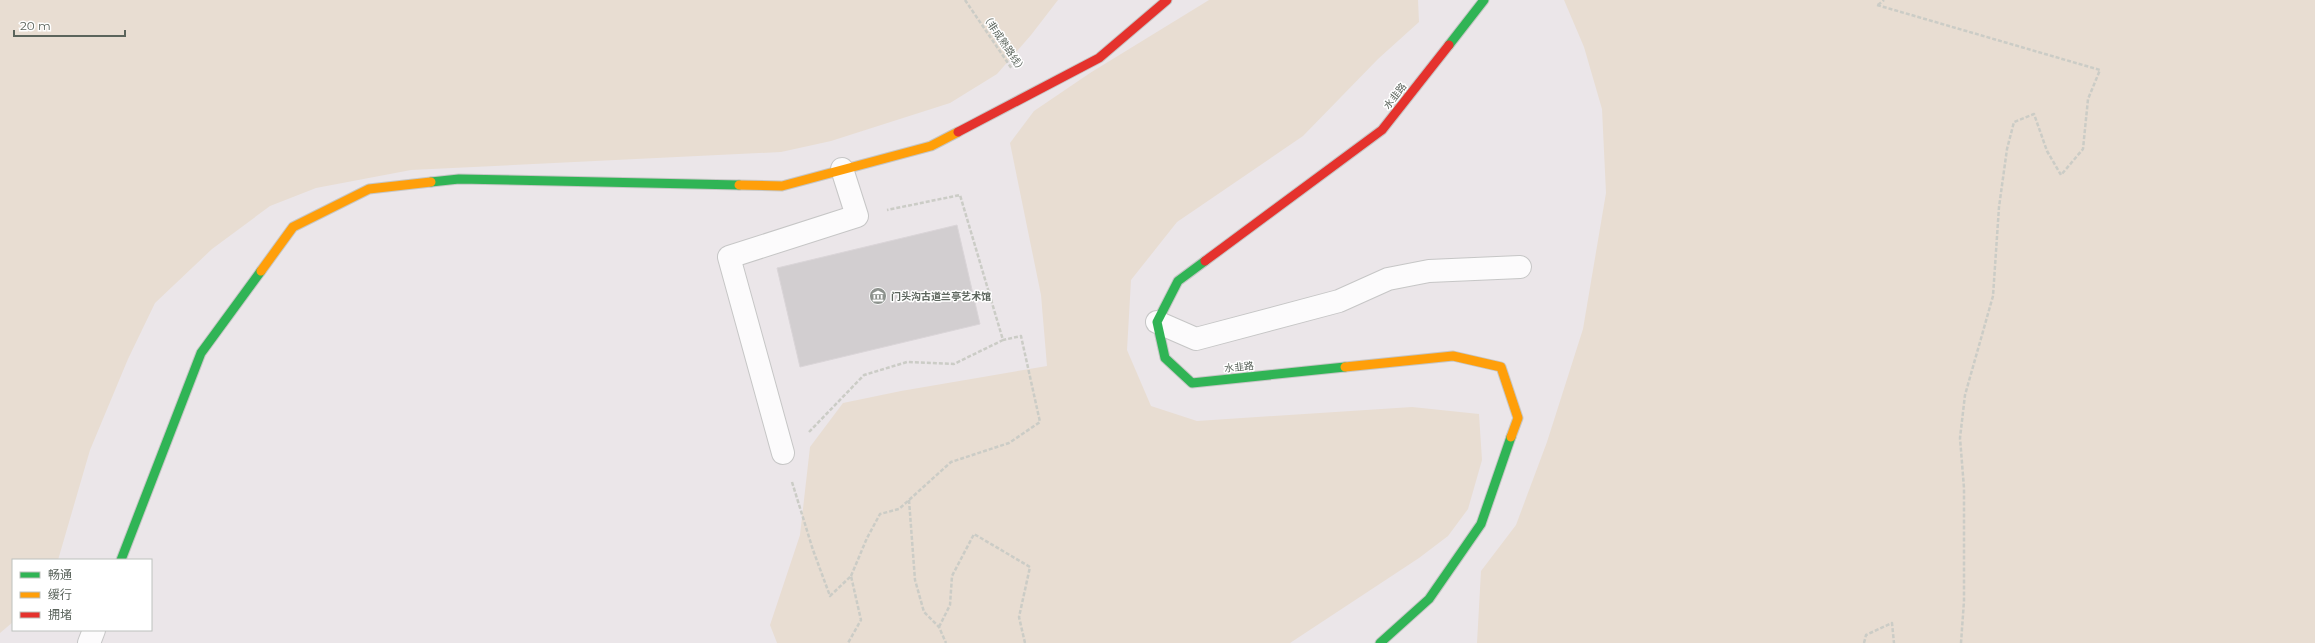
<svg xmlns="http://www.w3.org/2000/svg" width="2315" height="643" viewBox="0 0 2315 643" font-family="Montserrat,'Noto Sans SC',sans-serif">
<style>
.green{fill:#e8ddd2}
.building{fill:#d2ced0;stroke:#dad5d8}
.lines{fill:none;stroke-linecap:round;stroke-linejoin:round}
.lane-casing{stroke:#c6c6c6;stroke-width:24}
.street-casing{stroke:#c6c6c6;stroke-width:24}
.fast-casing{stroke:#c6c6c5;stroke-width:11}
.slow-casing{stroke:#c6c6c5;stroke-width:11}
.jam-casing{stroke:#c6c6c5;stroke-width:11}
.path{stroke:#cbccc6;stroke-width:2.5;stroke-dasharray:4 2;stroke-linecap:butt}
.lane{stroke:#fcfbfc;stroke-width:22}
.street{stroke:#fcfbfc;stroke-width:22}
.fast{stroke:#30b455;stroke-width:9}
.slow{stroke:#ff9f0a;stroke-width:9}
.jam{stroke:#e5322d;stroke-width:9}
.labels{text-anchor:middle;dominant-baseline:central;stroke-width:3;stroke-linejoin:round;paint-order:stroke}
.street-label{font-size:10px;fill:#5b645c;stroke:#fff}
.poi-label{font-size:10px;font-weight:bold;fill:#5b645c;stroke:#fff;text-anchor:start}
</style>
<rect width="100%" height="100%" fill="#ebe6e9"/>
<!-- green -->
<path class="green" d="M0,0H1058L1031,35L997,74L950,103L831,141L781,152L411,170L316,188L270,206L212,249L155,303L128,359L90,450L58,560H13V622L0,633Z
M1209,0H1418L1419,22L1378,59L1303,136L1177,222L1131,280L1127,350L1151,406L1197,421L1412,407L1479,414L1482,460L1468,509L1448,536L1419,558L1290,643H777L770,625L800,535L810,447L843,403L901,391L1047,366L1041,295L1010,143L1034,111L1090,73Z
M1564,0H2315V643H1477L1481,571L1516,525L1547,442L1583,329L1606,193L1602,109L1584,47Z"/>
<!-- building -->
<path class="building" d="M957,225L980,324L800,367L777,268Z"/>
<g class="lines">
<!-- lane casing -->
<g class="lane-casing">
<path id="lane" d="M1157,322L1196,339L1339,301L1388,279L1429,271L1520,267
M783,453L729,257L857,216L842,169"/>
</g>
<!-- street casing -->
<g class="street-casing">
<path id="street" d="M89,643L94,630"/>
</g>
<!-- fast casing -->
<g class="fast-casing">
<path id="fast" d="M1449,45L1484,0
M431,182L459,179L739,185
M1205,261L1178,281L1157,322L1165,358L1192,383L1345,367
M121,560L201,353L261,271
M1380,643L1429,599L1481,524L1511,437"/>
</g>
<!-- slow casing -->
<g class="slow-casing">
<path id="slow" d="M739,185L782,186L931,146L958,132
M261,271L293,227L369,189L431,182
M1345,367L1453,356L1501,367L1518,418L1511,437"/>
</g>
<!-- jam casing -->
<g class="jam-casing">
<path id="jam" d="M958,132L1099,58L1167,0
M1205,261L1382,130L1449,45"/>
</g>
<!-- path -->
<path class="path" d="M965,0L1012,69
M1877,5L2100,70L2088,99L2083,149L2061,175L2047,151L2034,114L2014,122L2007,149L1999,207L1993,296L1965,395L1960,438L1964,488V601L1961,643
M1878,5L1884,0
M809,432L864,375L907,362L954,364L1003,340L960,195L887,210
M792,482L813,550L830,596L851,576L861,620L848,643
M909,500L915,580L924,612L939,627L946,643
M851,576L867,538L880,514L899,509L951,462L1009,443L1040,422L1021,336L1003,340
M939,627L950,605L952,576L974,534L1030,567L1019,617L1025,643
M1864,643L1866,635L1892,623L1894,643"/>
<!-- lane -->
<use href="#lane" class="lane"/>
<!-- street -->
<use href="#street" class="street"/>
<!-- fast -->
<use href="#fast" class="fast"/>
<!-- slow -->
<use href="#slow" class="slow"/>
<!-- jam -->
<use href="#jam" class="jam"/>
</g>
<!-- icons -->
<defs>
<g id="museum-disc" transform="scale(0.9)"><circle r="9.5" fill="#8d928d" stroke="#fff"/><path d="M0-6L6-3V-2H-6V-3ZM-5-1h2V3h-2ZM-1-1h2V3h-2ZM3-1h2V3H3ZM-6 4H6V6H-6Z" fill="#fff"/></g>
</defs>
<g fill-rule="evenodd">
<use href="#museum-disc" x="878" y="296"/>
</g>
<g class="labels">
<!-- street labels -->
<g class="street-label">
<text transform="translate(1004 43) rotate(56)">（非成熟路线）</text>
<text transform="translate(1395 96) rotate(-52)">水韭路</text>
<text transform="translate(1239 367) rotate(-6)">水韭路</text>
</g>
<!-- poi labels -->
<g class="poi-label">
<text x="891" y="296">门头沟古道兰亭艺术馆</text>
</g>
</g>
<!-- legend -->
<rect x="12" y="559" width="140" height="72" fill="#ffffff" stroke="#bdc1be"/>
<rect x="20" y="572" width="20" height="6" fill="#30b455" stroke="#bdc1be"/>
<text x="48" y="579" font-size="12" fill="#5b645c">畅通</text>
<rect x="20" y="592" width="20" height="6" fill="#ff9f0a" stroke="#bdc1be"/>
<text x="48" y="599" font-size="12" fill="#5b645c">缓行</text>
<rect x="20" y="612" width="20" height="6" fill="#e5322d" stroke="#bdc1be"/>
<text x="48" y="619" font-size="12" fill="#5b645c">拥堵</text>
<!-- scale -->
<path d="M14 30v6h111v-6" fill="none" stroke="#5b645c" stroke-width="2"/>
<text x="20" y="30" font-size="12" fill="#5b645c" stroke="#ffffff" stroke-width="3" paint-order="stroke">20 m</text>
</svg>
